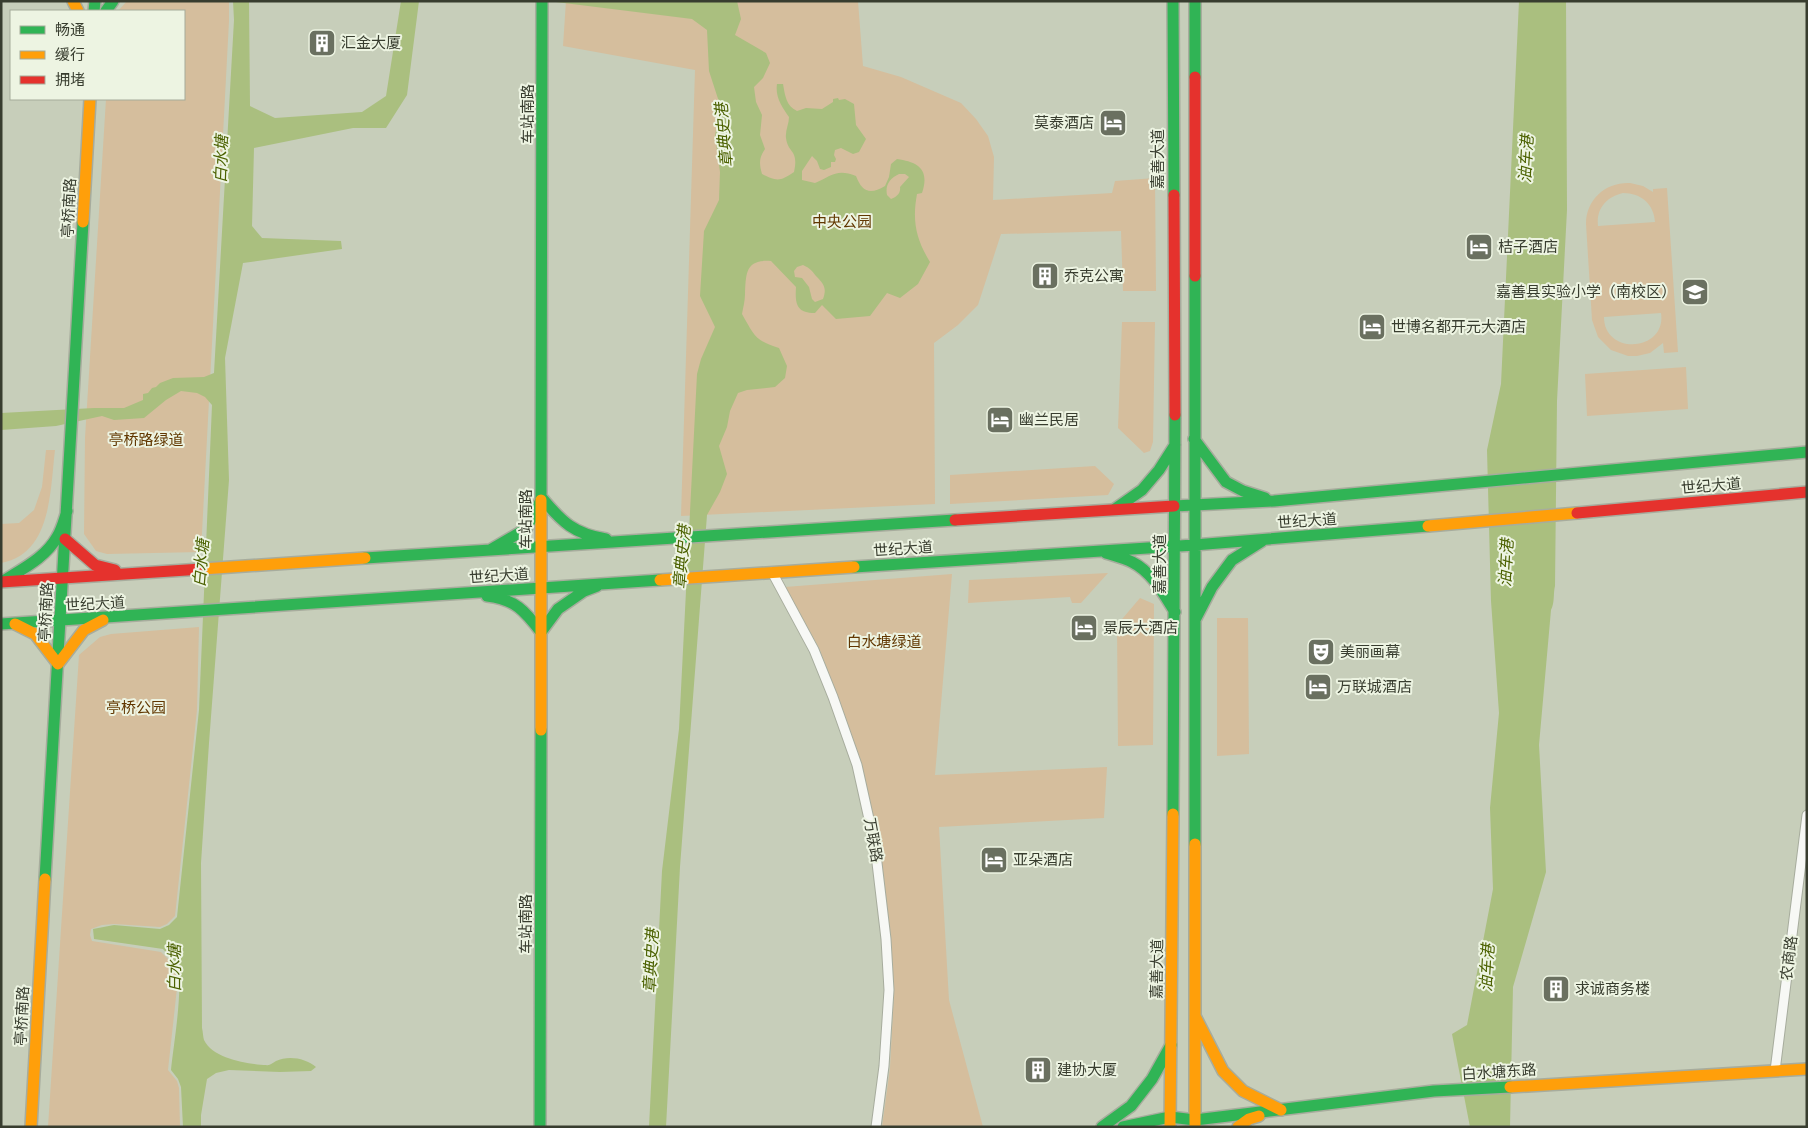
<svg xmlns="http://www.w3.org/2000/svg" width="1808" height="1128" viewBox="0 0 1808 1128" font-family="'Roboto Condensed','Noto Sans SC',sans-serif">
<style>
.green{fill:#d5be9d;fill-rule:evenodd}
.water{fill:#aabf7f;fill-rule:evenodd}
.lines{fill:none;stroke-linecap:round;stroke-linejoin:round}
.street-casing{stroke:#a7ac9d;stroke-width:11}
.fast-casing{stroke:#a7ac9d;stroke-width:14}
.slow-casing{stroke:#a7ac9d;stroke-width:14}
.jam-casing{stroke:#a7ac9d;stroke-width:14}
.street{stroke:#f7f8f5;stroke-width:9}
.fast{stroke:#30b455;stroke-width:11}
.slow{stroke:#ff9f0a;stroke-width:11}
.jam{stroke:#e5322d;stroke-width:11}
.labels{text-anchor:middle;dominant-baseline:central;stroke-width:4;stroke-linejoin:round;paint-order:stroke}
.poi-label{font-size:15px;fill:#383d2f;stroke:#edf4e2;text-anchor:start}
.street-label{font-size:15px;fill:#383d2f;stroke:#edf4e2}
.park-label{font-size:15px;fill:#613701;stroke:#edf4e2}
.water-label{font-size:16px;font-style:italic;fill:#4b6100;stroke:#edf4e2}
</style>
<rect width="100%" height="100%" fill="#c7ceba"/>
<!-- green -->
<path class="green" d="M127,1H229V21L201,552L107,554L96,551L84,534L85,438L106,99H184V11H118Z
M566,1H858L863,66L901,77L961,103L976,119L988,136L994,157L993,200L1112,193L1115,181L1155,178L1156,291H1123L1121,231L1001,234L978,305L958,325L934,343L935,504L681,516L695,70L563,46Z
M1630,183L1643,186L1653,192V189L1667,188L1678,352L1664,353L1663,343L1650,353L1637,356H1628L1611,350L1598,337L1592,320L1586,224C1586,199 1606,182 1630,183ZM1623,193C1641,193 1654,204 1655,222L1598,226C1596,209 1606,197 1623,193ZM1661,313C1667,352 1604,356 1604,317Z
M1122,322H1155L1153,442L1150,451L1144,453L1118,428Z
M1686,367L1688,409L1587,416L1585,374Z
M46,450H55C50,490 52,554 1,563V524L19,523L34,510L42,487Z
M1095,466L1114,484L1108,495L950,504V475Z
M1108,573L1081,603H1072L1070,597L968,603L969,580Z
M952,574L935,775L1107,767L1104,818L939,827L949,1000L983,1127H882L890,1068L894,992L891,941L880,847L861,763L838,697L819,648L785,587Z
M1140,598L1154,604L1153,745L1118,746L1117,625Z
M1217,618H1248L1249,754L1217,756Z
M199,627L197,710L175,916L167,924L160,927L114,924L102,925L91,929L90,935L92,941L161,952L174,965L177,977V988L168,1070L177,1081L179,1088L180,1127H48L79,655L100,637L111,634Z"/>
<!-- water -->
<path class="water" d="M233,1H249L250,106L275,118L362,112L386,96L401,1H419L407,95L386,128H353L254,148L252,226L262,238L341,241L342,249L243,263L225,358L229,480L209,743L201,863L202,1028C203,1032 203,1037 204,1040C213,1059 248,1064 266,1065C270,1066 272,1063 276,1061C288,1055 306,1058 316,1067L311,1071L280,1072L229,1070L216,1073L207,1079L201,1115V1127H183L181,1087L178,1079L171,1070C173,1048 185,980 176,964C173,959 167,954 163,949L94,939L93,929L114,925L160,929L169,925L177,917L199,710L212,405L205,397L197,393L181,391L166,400L144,418L114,420L102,416L56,426L1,430V413L94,408H124L143,400V394L148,393L152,388L156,387L160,383L173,378L204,377L214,373L234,20Z
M548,1H737L741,19L735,35L766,53L770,63L763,78L754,87L756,102L762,115L760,135L765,149C759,158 759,163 762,174C776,181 780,182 794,172C799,149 788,154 786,138C785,131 789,124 789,117C782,107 775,97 777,84H783C785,95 786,106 797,111L806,108L822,109L833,102V99L838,98L839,100L845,99L854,104L856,125L866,139L859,152L853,154L841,148L835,150L834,155L836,159L835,162H831V167L824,170L820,169L817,161L812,156L802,171V180L815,183C831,176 837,168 856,176C862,192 870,195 885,186L889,177L891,164L897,159C918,162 930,169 922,193L917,194C912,221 916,239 930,262L918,284L900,298L887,293L870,316L836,319L822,305L815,313C796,313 795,303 796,287L771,261C745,259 746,274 745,294C745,301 743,308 742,314C754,335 755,341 779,348L787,366L785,378L775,387L747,390L738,393L730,411L727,427L719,446L727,474L720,492L707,515L680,867L666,1127H649L662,871L679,729L697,374L701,359L715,327L700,296L704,231L719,200L720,172L715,136L720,105L709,71L707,30L692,19ZM899,174H905L909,177L900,187C901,194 896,197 891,199L887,195C885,185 890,178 899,174ZM803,265C810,268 812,271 816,276C824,284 827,288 823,299L815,302L812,299L809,287L802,278L795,277L794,271L797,267Z
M1519,1H1566L1567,210L1557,401L1555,586C1553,594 1555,602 1551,610L1539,745L1546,872L1513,987L1510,1127H1470L1452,1034L1467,1025L1493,889L1490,808L1499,713L1491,601L1487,450L1501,384Z"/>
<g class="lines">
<!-- street casing -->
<g class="street-casing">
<path id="street" d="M772,572L814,650L833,697L857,765L875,846L886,939L889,990L884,1066L876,1127
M1775,1071L1807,815"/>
</g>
<!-- fast casing -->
<g class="fast-casing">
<path id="fast" d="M1173,1L1174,195
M1195,1V77
M94,11L95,1
M106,11L113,1
M1195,276V844
M1194,439L1226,482L1243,491L1265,498
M542,498C562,522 574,534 606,539
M541,500L542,1
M1174,506L1274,501L1807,452
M1115,509L1142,490L1159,470L1175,445
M490,550L526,529L540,502
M1106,553C1115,556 1124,558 1132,562C1152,572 1163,593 1175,612
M365,558L955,520
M854,567L1194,545L1428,526
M5,580C24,568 46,557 57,537C62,529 64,520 67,511
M487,596C515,599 525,611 541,632L558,609L584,591L597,586
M1196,618L1212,587L1232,560L1262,541
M1,624L660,580
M1173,814L1175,415
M45,879L83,222
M540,1127L541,730
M1102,1127L1131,1106L1152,1079L1171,1045
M1123,1127L1170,1117L1195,1120L1434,1091L1510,1087"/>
</g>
<!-- slow casing -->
<g class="slow-casing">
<path id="slow" d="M73,1L78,11
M83,222L90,99
M1428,526L1577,513
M202,569L365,558
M660,580L854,567
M15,624L35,634L58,664L84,630L103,620
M541,730V500
M1195,844V1127
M1195,1016L1223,1071L1243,1091L1281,1110
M1510,1087L1807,1069
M31,1127L45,879
M1170,1127L1173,814
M1238,1127L1249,1119L1259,1116"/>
</g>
<!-- jam casing -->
<g class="jam-casing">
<path id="jam" d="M1195,77V276
M1174,195L1175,415
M1577,513L1807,492
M955,520L1174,506
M65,539L95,565L115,570
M1,582L202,569"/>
</g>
<!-- street -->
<use href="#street" class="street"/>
<!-- fast -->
<use href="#fast" class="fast"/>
<!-- slow -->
<use href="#slow" class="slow"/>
<!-- jam -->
<use href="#jam" class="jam"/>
</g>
<!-- icons -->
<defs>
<g id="building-square" transform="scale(1.4375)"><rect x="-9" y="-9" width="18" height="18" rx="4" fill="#6a7060" stroke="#edf4e2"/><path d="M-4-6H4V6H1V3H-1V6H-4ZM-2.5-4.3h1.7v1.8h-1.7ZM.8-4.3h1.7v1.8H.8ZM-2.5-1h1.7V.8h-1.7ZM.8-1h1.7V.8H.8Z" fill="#fff"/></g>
<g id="hotel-square" transform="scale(1.4375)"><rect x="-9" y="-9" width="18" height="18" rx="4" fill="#6a7060" stroke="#edf4e2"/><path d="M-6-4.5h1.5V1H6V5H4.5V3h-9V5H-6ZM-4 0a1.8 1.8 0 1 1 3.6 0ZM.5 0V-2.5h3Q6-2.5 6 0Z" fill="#fff"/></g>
<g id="school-square" transform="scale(1.4375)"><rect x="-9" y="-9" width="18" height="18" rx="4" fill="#6a7060" stroke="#edf4e2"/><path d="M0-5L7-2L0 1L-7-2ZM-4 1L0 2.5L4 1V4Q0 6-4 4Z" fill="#fff"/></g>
<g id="theatre-square" transform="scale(1.4375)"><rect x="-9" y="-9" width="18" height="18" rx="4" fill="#6a7060" stroke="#edf4e2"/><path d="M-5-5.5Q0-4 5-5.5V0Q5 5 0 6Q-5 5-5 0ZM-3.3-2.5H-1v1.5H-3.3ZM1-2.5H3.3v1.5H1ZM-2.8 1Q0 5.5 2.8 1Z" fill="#fff"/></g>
</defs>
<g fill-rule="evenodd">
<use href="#building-square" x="322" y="43"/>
<use href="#hotel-square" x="1113" y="123"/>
<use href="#hotel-square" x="1479" y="247"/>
<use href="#building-square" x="1045" y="276"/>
<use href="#school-square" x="1695" y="292"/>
<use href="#hotel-square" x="1372" y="327"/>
<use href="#hotel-square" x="1000" y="420"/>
<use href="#hotel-square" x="1084" y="628"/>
<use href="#theatre-square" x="1321" y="652"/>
<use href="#hotel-square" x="1318" y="687"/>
<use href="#hotel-square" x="994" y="860"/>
<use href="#building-square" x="1556" y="989"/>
<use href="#building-square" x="1038" y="1070"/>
</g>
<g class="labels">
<!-- poi labels -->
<g class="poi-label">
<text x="341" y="43">汇金大厦</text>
<text x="1094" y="123" text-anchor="end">莫泰酒店</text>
<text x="1498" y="247">桔子酒店</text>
<text x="1064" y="276">乔克公寓</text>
<text x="1676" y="292" text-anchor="end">嘉善县实验小学（南校区）</text>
<text x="1391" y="327">世博名都开元大酒店</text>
<text x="1019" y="420">幽兰民居</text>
<text x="1103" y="628">景辰大酒店</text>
<text x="1340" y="652">美丽画幕</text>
<text x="1337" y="687">万联城酒店</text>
<text x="1013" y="860">亚朵酒店</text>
<text x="1575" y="989">求诚商务楼</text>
<text x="1057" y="1070">建协大厦</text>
</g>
<!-- street labels -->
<g class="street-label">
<text transform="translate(528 114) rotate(-90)">车站南路</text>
<text transform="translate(1158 159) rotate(-90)">嘉善大道</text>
<text transform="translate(69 208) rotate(-87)">亭桥南路</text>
<text transform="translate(1711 486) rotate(-5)">世纪大道</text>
<text transform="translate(526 519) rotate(-90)">车站南路</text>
<text transform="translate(1307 521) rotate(-4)">世纪大道</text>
<text transform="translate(903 549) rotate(-4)">世纪大道</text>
<text transform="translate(1160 564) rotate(-90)">嘉善大道</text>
<text transform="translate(499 576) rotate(-4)">世纪大道</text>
<text transform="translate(95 604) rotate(-3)">世纪大道</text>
<text transform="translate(46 612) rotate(-87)">亭桥南路</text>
<text transform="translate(873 840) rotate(80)">万联路</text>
<text transform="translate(526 924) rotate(-90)">车站南路</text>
<text transform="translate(1789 958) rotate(-83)">农商路</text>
<text transform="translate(1157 969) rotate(-89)">嘉善大道</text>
<text transform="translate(22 1016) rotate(-87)">亭桥南路</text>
<text transform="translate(1499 1072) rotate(-4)">白水塘东路</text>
</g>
<!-- park labels -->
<g class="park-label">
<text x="842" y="222">中央公园</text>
<text x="146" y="440">亭桥路绿道</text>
<text x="884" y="642">白水塘绿道</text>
<text x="136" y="708">亭桥公园</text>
</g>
<!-- water labels -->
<g class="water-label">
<text transform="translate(724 135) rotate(-95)">章典史港</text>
<text transform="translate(221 159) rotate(-88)">白水塘</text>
<text transform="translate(1526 159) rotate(-87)">油车港</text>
<text transform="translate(682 557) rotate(-85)">章典史港</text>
<text transform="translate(201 563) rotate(-85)">白水塘</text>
<text transform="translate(1506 563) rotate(-87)">油车港</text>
<text transform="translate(651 961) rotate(-87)">章典史港</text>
<text transform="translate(174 968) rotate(-90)">白水塘</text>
<text transform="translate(1487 968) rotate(-87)">油车港</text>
</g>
</g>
<!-- border -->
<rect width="1808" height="1128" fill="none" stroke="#383d2f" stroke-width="5"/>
<!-- legend -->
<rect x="10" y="10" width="175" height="90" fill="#edf4e2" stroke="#a5ab9a"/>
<rect x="20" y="26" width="25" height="8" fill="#30b455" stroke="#a5ab9a"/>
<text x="55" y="35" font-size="15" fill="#383d2f">畅通</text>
<rect x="20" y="51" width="25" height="8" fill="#ff9f0a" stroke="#a5ab9a"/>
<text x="55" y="60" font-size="15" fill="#383d2f">缓行</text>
<rect x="20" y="76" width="25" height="8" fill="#e5322d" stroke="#a5ab9a"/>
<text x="55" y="85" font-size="15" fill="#383d2f">拥堵</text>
</svg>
